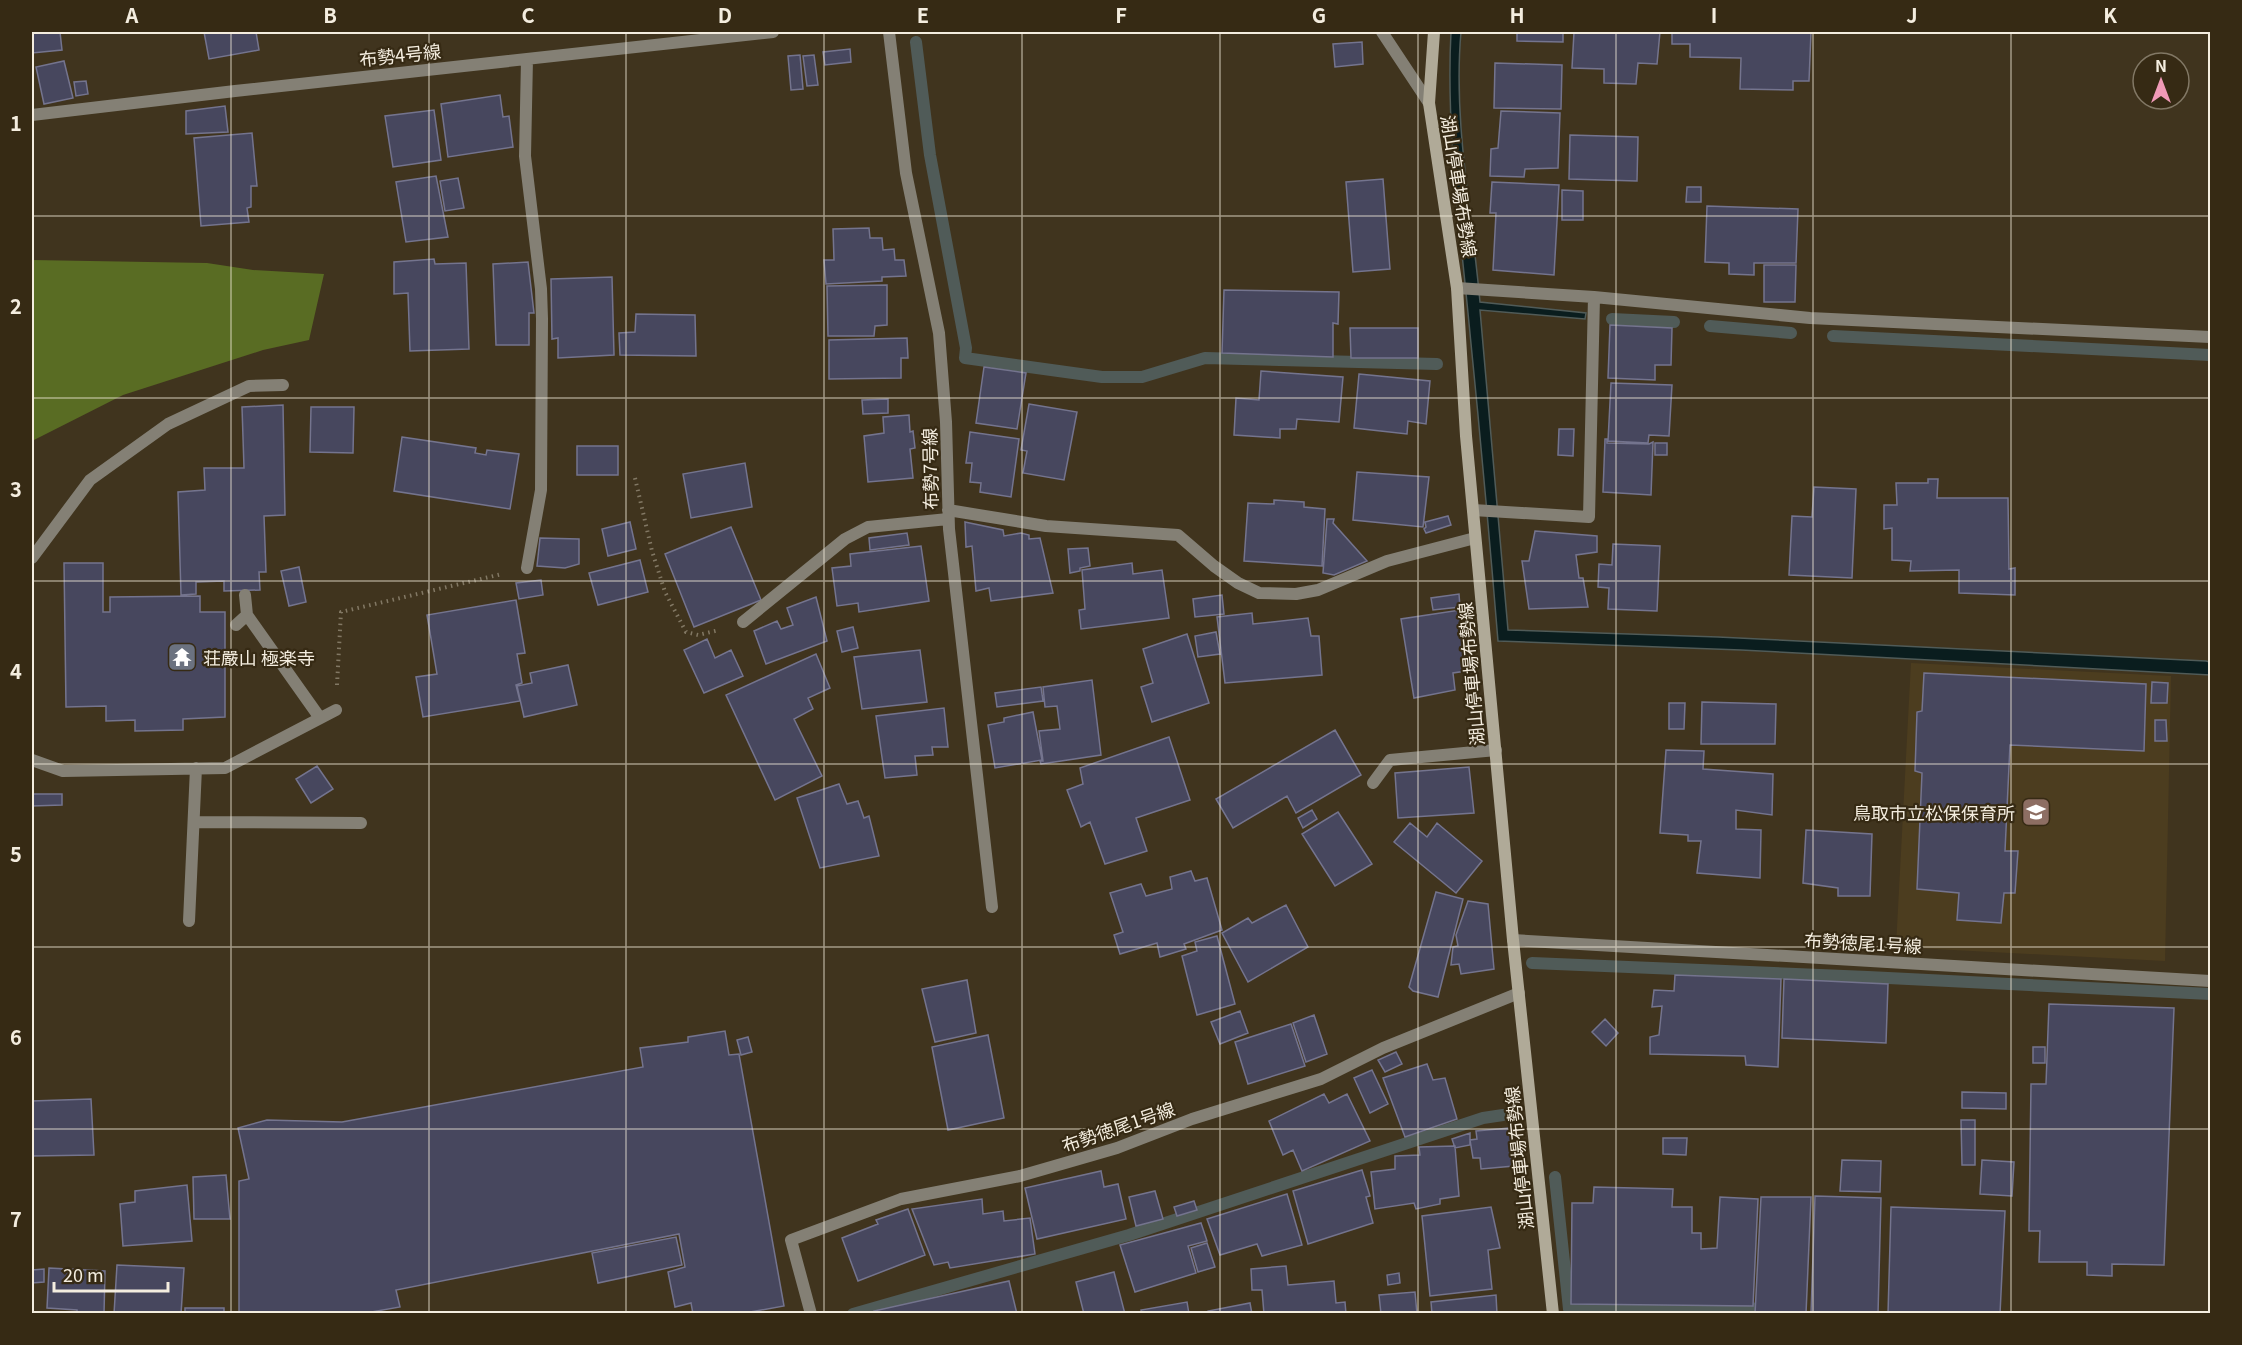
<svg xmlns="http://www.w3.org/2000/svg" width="2242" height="1345" viewBox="0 0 2242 1345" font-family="Georgia,'Noto Sans JP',serif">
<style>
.built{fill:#4c3d1f}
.forest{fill:#596c23}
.water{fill:#0a1d1e;stroke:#505b58;stroke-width:1.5}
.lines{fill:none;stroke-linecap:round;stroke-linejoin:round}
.stream{stroke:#505b58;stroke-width:12}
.building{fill:#47475e;stroke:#74748e;stroke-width:1.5}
.path{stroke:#827864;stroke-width:4;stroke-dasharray:1.5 4.5;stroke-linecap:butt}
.lane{stroke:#848075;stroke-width:12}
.street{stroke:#848075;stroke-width:12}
.secondary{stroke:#b0aa98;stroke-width:12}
.grid{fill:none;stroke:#f4eddf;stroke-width:1.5;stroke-opacity:0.55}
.labels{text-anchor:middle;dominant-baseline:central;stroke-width:4.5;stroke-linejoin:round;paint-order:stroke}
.street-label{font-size:18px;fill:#f4eddf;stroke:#362a14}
.poi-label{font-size:18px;fill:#f4eddf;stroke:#362a14;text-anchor:start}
.neatline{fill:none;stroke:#f4eddf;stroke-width:2}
.grid-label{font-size:20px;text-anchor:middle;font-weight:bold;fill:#f4eddf}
</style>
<rect width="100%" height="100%" fill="#40341e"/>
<!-- built -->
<path class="built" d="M1911,663L2171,676L2165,961L1896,947Z"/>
<!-- forest -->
<path class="forest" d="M32,260L207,263L253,270L324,274L309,340L263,350L123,395L32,441Z"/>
<!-- water -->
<path class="water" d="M1451,32H1461C1453,121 1472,212 1480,302L1586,313L1585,319L1480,310L1508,630L1718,637L2206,661L2210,662V675L1741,650L1498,641C1489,531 1479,422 1468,313C1459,220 1446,126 1451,32Z"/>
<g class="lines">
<!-- stream -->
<path class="stream" d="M916,42L930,155L966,348L965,358L1102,377H1142L1205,358L1437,364
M1612,319L1674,322
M1710,326L1791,333
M1833,336L2210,355
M1532,963L1868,977L2210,994
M1555,1177L1569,1309L1752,1308
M853,1314L1129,1235L1483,1118L1503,1115"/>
</g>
<!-- building -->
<path class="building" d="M32,32H60L62,50L32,53Z
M204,32H256L259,50L209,59Z
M1517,32H1563V42L1517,41Z
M1574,32H1660L1657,64L1638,63L1636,84L1604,83V69L1572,68Z
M1672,32H1811L1809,81H1793V90L1740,89L1741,58L1690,57V44H1672Z
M1362,42L1363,64L1335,67L1333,44Z
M850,49L851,62L825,65L823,52Z
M800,55L803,89L791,90L788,56Z
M814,55L818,85L807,86L803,56Z
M64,61L73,98L44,104L36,67Z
M1495,63L1562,65L1561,109L1494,108Z
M86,81L88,94L76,96L74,82Z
M500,95L503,117L509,116L513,147L448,157L441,104Z
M225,106L228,132L186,134V111Z
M434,110L441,160L393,167L385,116Z
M1501,111L1560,113L1558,168L1525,169L1524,177L1490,176L1491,149L1498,148Z
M252,133L257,186H251V207L247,208L249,222L201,226L194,138Z
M1570,135L1638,137L1637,181L1569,179Z
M436,176L448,237L406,242L396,182Z
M458,178L464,208L445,211L440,181Z
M1383,179L1390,269L1353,272L1346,182Z
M1492,182L1559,185L1554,275L1493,270L1496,213H1490Z
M1687,187H1701V202H1686Z
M1562,190L1583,191V220H1562Z
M1707,206L1798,209L1796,263H1754V275L1729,274V263L1705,262Z
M869,228L870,238H882L883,250L894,249L895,260H904L906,276L882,277V281L826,284L824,260H834L833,229Z
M434,259L435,264L466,263L469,349L410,351L408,293L394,294V262Z
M528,262L534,313H529V345H496L493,264Z
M1764,265H1796L1795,302H1764Z
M612,277L614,355L558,358V338L552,339L551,279Z
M887,285V325L875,326L874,336H828L827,286Z
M1224,290L1339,292L1338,324L1333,323V357L1222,353Z
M636,314L695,315L696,356L620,355L619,333L635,332Z
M1610,325L1672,328L1671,365H1655V380L1608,378Z
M1350,328H1418V358H1351Z
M907,338L908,358H901V378L829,379V340Z
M984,367L1026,373L1017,429L976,423Z
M1261,371L1343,377L1339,422L1297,419L1296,429H1280V438L1234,435L1236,398L1259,400Z
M1359,374L1430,381L1426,424L1408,421L1407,434L1354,428Z
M1611,383L1672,385L1669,436L1649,435L1648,443L1608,441Z
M888,399V413L863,414L862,400Z
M1029,404L1077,412L1064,480L1023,473L1027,451L1021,450Z
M283,405L285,515L264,516L266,572H259L260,590L224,591V581L196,582V594L181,595L178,492L205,490L204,468H244L242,407Z
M311,407H354L353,453L310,452Z
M909,415L910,432L913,431L915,448L910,449L913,478L868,482L864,436L884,433L883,417Z
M1559,429H1574L1573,456L1558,455Z
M970,432L1019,439L1011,497L980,492L981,483L970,482L972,463H966Z
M402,437L476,448L475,453L486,455L487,450L519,454L510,509L394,491Z
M1605,439H1607V443L1649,444L1653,442L1651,495L1603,492Z
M1655,443H1667V455H1655Z
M577,446H618V475H577Z
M745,463L752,507L691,518L683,474Z
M1357,472L1429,477L1423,527L1353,520Z
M1928,479H1938L1937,498H2008L2009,569L2015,568V595L1959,593V570L1910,571L1911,561L1892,560V528L1884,529V505H1897L1896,483H1928Z
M1814,487L1856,489L1852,578L1789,575L1792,516L1812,517Z
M1274,500L1304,502V507L1325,509L1322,566L1244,561L1248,503L1274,504Z
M1448,516L1451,525L1426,533L1424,529L1426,527L1425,522Z
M1327,519H1334L1333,523L1367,561L1334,575L1323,573Z
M630,522L636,549L608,556L602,529Z
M965,522L1003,530L1004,536L1021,533L1029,535V539L1040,538L1053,593L991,601L989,588L976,591L972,546L966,547Z
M731,527L761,600L694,627L665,554Z
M1535,531L1597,536V552L1576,555L1579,578H1583L1588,607L1529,609L1522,561H1529Z
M907,533L909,545L870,550L869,538Z
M540,538L579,539V564L565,568L537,566Z
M1613,544L1660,546L1657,611L1608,609L1609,588L1598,587L1599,564L1612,565Z
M921,546L929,601L859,612L858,603L837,606L832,568L851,566L850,554Z
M1088,548L1090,566L1080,568V571L1070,573L1068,549Z
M640,560L648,592L598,605L589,573Z
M64,563H103V612H110V597L200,596V612H225V717L183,719V730L135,731V720L106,721V706L66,707Z
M1132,563L1133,574L1162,570L1169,618L1081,629L1079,610L1085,609L1082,570Z
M299,567L306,602L289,606L281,571Z
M541,580L543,595L519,599L516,583Z
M1459,594L1460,607L1433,610L1431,598Z
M1222,595L1224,614L1195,617L1193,599Z
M816,597L827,641L766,664L754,631L777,621L781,629L793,625L787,608Z
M516,600L525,653L517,654L522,683L516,685L520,701L423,717L416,677L437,674L427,615Z
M1460,610L1466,671L1453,673L1455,690L1414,698L1401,619Z
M1252,613L1253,624L1308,618L1311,636H1319L1322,675L1225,683L1217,617Z
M853,627L858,648L842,652L837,631Z
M1216,632L1220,654L1198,657L1195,636Z
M1187,634L1209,703L1152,722L1141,687L1153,683L1143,649Z
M707,639L715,658L731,650L743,676L704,693L684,650Z
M920,650L927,702L862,709L854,657Z
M816,654L830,688L808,698L813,709L794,719L822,776L775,800L726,695Z
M568,665L577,705L524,717L517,686L532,683L530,673Z
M1924,673L2146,684L2144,751L2010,745L2005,851H2018L2015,893H2004L2001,923L1957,920L1959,893L1917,889L1922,773L1915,771L1917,712L1922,711Z
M1092,680L1101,755L1041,764L1040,761H1043L1039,731L1060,729L1057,706L1045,707L1043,687Z
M2152,682L2168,683L2167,703H2151Z
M1041,687L1043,701L997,707L995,693Z
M1702,702L1776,704L1775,744H1701Z
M1669,703H1685L1684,729H1669Z
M944,708L948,747H932L933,755L915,756L917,775L885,778L876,716Z
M1033,712L1042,760L995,768L988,725L1004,722V718Z
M2155,720H2166L2167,741H2155Z
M1335,730L1361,775L1296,813L1287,796L1233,828L1216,799Z
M1169,737L1190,800L1136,818L1147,851L1105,864L1090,822L1081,827L1067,790L1083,784L1080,768Z
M1666,750L1704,751L1703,769L1773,774L1772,815L1736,810V829L1761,830L1760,878L1697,873L1701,841H1688V835L1660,833Z
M317,766L333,789L311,803L296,779Z
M1469,767L1474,813L1398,818L1395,773Z
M839,784L847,804L858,801L864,818L869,816L879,856L820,868L797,798Z
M32,794H62V805L32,806Z
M1312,810L1317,819L1303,828L1298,818Z
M1338,812L1372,864L1335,886L1302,834Z
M1410,823L1427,837L1437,823L1482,861L1456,893L1394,842Z
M1806,830L1872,834L1870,896H1838V888L1803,883Z
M1191,871L1195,881L1207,878L1222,930L1184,944L1186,949L1160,957L1157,943L1120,954L1114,935L1123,932L1110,893L1141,884L1146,896L1172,889L1170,877Z
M1436,892L1463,899L1438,997L1413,991L1409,987Z
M1468,901L1488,904L1494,969L1461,974L1459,964L1451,965L1453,947L1458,946L1456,935Z
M1286,905L1308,947L1248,982L1222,933L1248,918L1252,923Z
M1217,936L1235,1004L1197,1015L1182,956L1197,951L1195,942Z
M1675,975L1781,979L1778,1067L1746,1065L1745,1056L1650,1054V1037L1659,1035L1662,1006L1652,1007L1654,990L1674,991Z
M1784,979L1888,984L1886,1043L1782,1038Z
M967,980L976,1033L935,1042L922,989Z
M2049,1004L2174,1008L2164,1265L2112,1264V1276L2087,1275V1262H2039L2040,1231H2029L2031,1084H2046Z
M1240,1011L1248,1033L1220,1044L1211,1022Z
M1314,1015L1327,1054L1306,1062L1293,1023Z
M1605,1019L1618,1033L1606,1046L1592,1032Z
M1291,1024L1305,1066L1248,1084L1235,1042Z
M725,1031L729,1055L739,1054L784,1306L739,1314H693L691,1303L675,1307L668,1272L685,1267L679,1234L396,1290L400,1307L360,1314H239V1181L249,1179L238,1128L267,1120L342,1122L643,1067L640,1048L688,1042V1037Z
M988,1035L1004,1118L948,1130L932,1047Z
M748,1037L752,1052L741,1055L737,1040Z
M2033,1047H2045V1063H2033Z
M1396,1052L1402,1064L1385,1072L1378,1060Z
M1427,1064L1433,1080L1445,1078L1457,1119L1405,1137L1383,1078Z
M1372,1070L1388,1104L1370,1113L1354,1078Z
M1962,1092L2006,1093V1109L1962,1108Z
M1324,1094L1329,1103L1347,1094L1370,1141L1302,1171L1293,1150L1283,1155L1269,1121Z
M91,1099L94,1155L32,1156V1101Z
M1961,1120H1975V1165H1962Z
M1509,1128L1514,1166L1481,1169L1480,1158H1473L1470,1140L1477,1139L1476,1131Z
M1470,1133V1145L1455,1148L1452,1139Z
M1663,1138H1687L1686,1155L1663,1154Z
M1455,1146L1459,1196L1440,1199V1204L1416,1209L1414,1203L1375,1209L1371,1172L1395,1169V1156L1420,1155L1419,1147Z
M1842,1160L1881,1161L1880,1192L1840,1191Z
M1982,1160L2014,1162L2012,1196L1980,1194Z
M1362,1170L1370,1196L1366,1197L1373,1223L1308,1244L1293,1191Z
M1101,1171L1104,1187L1118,1184L1126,1219L1037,1239L1025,1188Z
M226,1175L230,1219H194L193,1177Z
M187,1185L192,1241L123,1246L120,1204L135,1202V1191Z
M1594,1187L1673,1189L1672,1207H1692V1233H1701V1249L1717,1248L1720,1197L1758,1199L1753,1306L1571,1304L1572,1203H1593Z
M1155,1191L1163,1219L1136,1226L1129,1197Z
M1287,1194L1302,1245L1262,1256L1257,1244L1220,1255L1207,1219Z
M1815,1196L1881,1198L1878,1314H1811Z
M1761,1197H1811L1806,1314H1755Z
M982,1199L983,1214L1003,1211L1004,1221L1030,1218L1035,1254L950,1268L948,1262L934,1265L912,1209Z
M1194,1201L1197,1210L1177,1216L1174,1207Z
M1491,1207L1500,1248L1488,1250L1492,1289L1430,1296L1422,1216Z
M1891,1207L2005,1211L2000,1314H1888Z
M908,1209L925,1255L858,1281L842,1238L878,1224L876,1220Z
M1201,1223L1207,1241L1188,1246L1196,1273L1135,1292L1120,1245Z
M676,1237L682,1265L598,1283L592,1253Z
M1207,1243L1215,1267L1198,1272L1191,1248Z
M117,1265L184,1268L181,1314H114Z
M1286,1266L1288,1285L1334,1281L1336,1303L1345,1302L1346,1314H1264L1262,1290H1252L1251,1269Z
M49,1268L105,1271L104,1314H77V1310L47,1308Z
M44,1269V1282L32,1283V1270Z
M1114,1272L1125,1314H1084L1076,1282Z
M1399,1273L1400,1283L1388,1285L1387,1275Z
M1009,1281L1017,1314H875L874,1311Z
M1415,1292L1417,1314H1381L1379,1295Z
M1496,1295L1497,1314H1432L1431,1302Z
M1187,1302L1189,1314H1142L1141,1310Z
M1250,1303L1252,1314H1208V1311Z
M185,1308H224V1314H185Z"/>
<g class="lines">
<!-- path -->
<path class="path" d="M635,478L652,551L665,592L686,632L698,635L719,630
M337,685L341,612L502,574"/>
<!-- lane -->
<path class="lane" d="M32,558L90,480L168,424L249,386L283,385
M245,595L247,615L320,718
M236,625L247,615
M32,760L63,771L225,768L336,710
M1373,783L1390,760L1496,750
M195,822L361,823
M189,921L196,768"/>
<!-- street -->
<path class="street" d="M889,32L906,173L939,333L946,422L949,529L992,907
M1382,32L1429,103
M527,59L525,156L541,289L542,319L541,490L527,568
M32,115L235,91L773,32
M1457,288L1594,297L1810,318L2210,337
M948,510L1046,526L1178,535L1214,566L1238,583L1259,593L1296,594L1318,590L1387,561L1475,538
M1473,510L1589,517L1594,297
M743,622L845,539L868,527L948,519
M1513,940L2210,981
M811,1314L791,1240L901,1199L1020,1176L1117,1148L1192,1119L1321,1079L1383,1048L1519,993"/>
<!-- secondary -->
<path class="secondary" d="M1434,32L1429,103L1457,288L1466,436L1513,940L1553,1314"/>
</g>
<!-- grid -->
<path class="grid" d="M231,32V1314M429,32V1314M626,32V1314M824,32V1314M1022,32V1314M1220,32V1314M1418,32V1314M1616,32V1314M1813,32V1314M2011,32V1314M32,216H2210M32,398H2210M32,581H2210M32,764H2210M32,947H2210M32,1129H2210"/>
<!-- icons -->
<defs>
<g id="temple-square" transform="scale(1.5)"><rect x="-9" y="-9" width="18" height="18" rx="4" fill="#6b7280" stroke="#362a14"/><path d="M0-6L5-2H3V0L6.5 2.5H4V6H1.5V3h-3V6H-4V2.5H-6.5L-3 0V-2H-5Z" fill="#fff"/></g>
<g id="school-square" transform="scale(1.5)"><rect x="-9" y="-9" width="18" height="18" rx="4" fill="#8d6e63" stroke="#362a14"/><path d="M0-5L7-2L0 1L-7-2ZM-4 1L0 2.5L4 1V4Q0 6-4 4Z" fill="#fff"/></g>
</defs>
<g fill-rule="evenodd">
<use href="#temple-square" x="182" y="657"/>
<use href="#school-square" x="2036" y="812"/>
</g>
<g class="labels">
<!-- street labels -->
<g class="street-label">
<text transform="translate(400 54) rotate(-6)">布勢4号線</text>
<text transform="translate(1460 186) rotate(81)">湖山停車場布勢線</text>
<text transform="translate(929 469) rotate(-91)">布勢7号線</text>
<text transform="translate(1470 674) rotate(-95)">湖山停車場布勢線</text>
<text transform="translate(1863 942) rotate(3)">布勢徳尾1号線</text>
<text transform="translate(1118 1126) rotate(-19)">布勢徳尾1号線</text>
<text transform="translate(1518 1158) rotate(-96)">湖山停車場布勢線</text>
</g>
<!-- poi labels -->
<g class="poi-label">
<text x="203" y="657">荘嚴山 極楽寺</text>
<text x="2015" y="812" text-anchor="end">鳥取市立松保保育所</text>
</g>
</g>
<!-- border -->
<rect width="2242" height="1345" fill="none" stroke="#362a14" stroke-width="66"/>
<!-- north arrow -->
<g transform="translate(2161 81)"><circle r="28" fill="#362a14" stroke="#827865" stroke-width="1.5"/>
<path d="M0-4.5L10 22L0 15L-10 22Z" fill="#f09ab7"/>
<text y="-9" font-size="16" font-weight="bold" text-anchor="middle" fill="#f4eddf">N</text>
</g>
<!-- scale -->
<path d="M54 1282v9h114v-9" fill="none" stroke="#f4eddf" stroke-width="3"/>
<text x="63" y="1282" font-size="18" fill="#f4eddf" stroke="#362a14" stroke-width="4.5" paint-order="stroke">20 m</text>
<rect x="33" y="33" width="2176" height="1279" class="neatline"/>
<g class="grid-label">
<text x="132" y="23">A</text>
<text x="330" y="23">B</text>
<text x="528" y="23">C</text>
<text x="725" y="23">D</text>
<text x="923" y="23">E</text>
<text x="1121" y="23">F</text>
<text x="1319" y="23">G</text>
<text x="1517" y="23">H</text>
<text x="1714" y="23">I</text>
<text x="1912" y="23">J</text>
<text x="2110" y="23">K</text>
<text x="16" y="131">1</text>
<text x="16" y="314">2</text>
<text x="16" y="497">3</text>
<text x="16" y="679">4</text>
<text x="16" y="862">5</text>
<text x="16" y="1045">6</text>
<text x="16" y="1227">7</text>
</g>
</svg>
